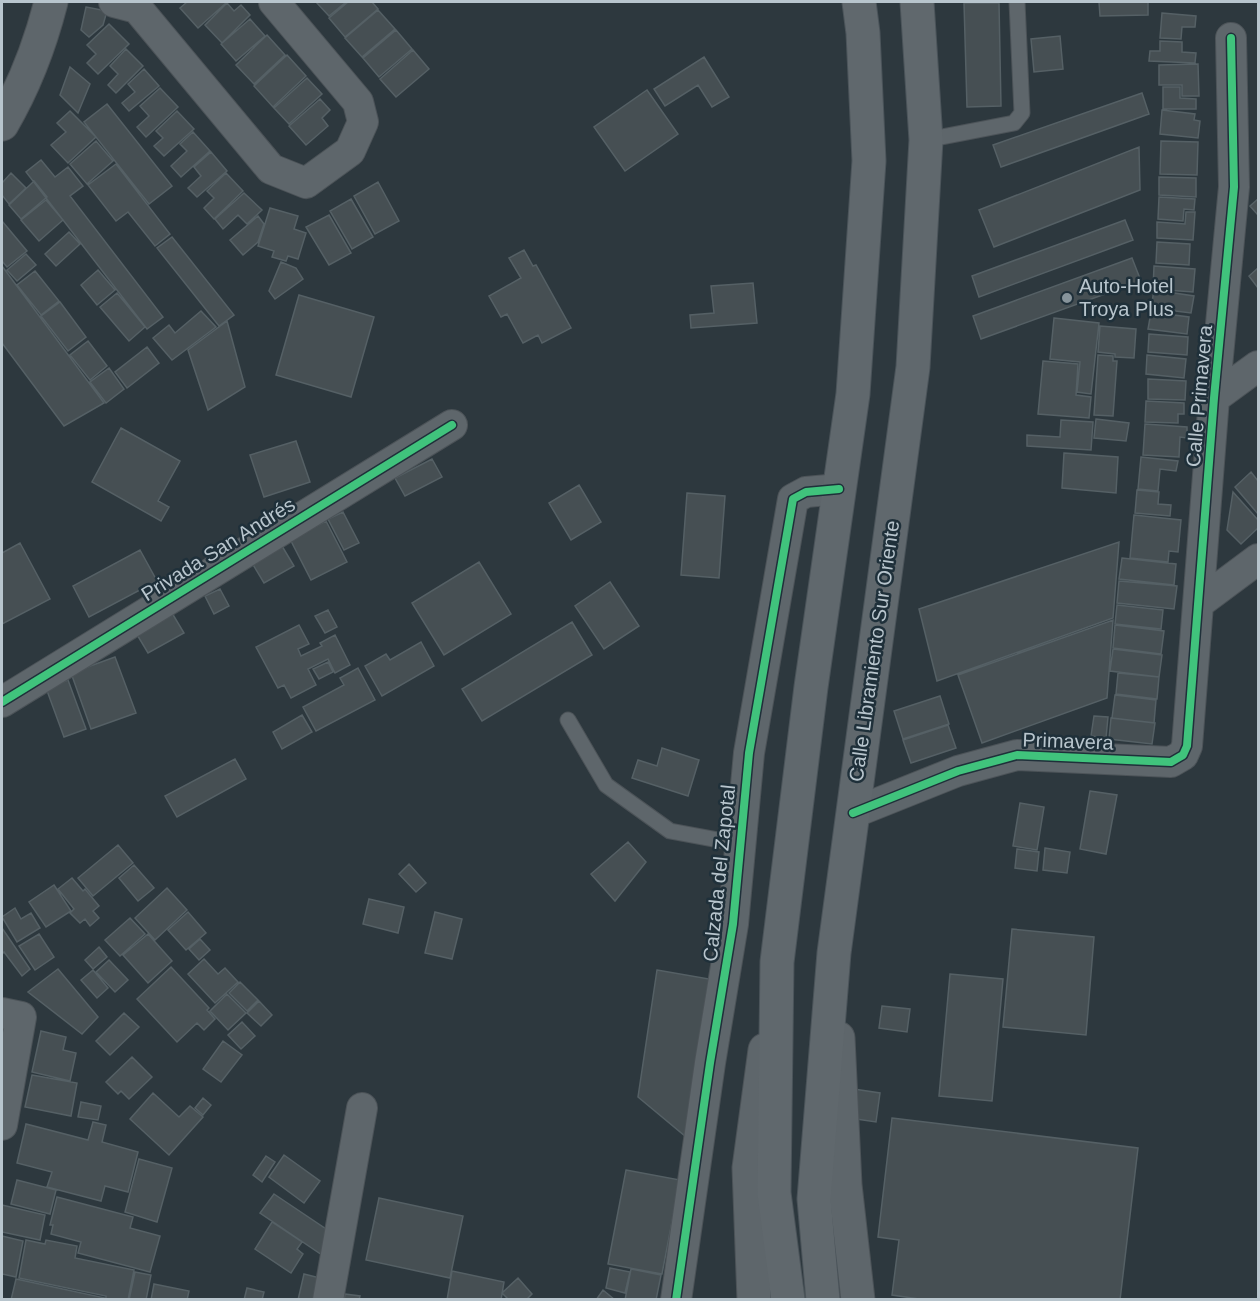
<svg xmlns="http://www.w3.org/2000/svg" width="1260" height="1301" viewBox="0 0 1260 1301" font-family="Arial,sans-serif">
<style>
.building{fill:#464f53;stroke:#556065;stroke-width:1.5}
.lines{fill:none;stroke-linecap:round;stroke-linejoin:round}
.service-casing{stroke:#4c5358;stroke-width:17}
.minor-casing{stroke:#4c5358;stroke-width:32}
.tertiary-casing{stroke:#4c5358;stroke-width:35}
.primary-casing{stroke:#4b545a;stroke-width:35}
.service{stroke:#5e666b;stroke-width:15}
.minor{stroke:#5e666b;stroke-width:30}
.tertiary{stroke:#5e666b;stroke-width:33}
.primary{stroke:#60686d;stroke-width:33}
.cycleway-casing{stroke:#1f303a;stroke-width:11}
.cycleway{stroke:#40c37c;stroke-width:8}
.poi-dot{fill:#87949b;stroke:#1f303a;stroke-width:2}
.labels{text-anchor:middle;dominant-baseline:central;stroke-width:5;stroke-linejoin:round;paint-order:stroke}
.poi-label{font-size:20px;fill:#b8c5cd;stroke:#1f303a;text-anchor:start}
.street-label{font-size:20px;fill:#b8c5cd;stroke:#1f303a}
</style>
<rect width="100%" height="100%" fill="#2d383e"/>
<!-- building -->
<path class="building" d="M187,2H227L198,28L180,8Z
M316,2H346L329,16Z
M348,2H372L378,9L345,37L329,18Z
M1099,2H1148V15L1100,16Z
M227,3L234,11L241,5L250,15L222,43L205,25Z
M964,3H999L1001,106L967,107Z
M86,7L107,11L103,25L89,37L81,30Z
M378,10L395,29L362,57L345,38Z
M1162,13L1196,16L1195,27H1182L1181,39L1160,38Z
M250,19L265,36L236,61L221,44Z
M109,24L129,44L98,74L87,63L96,54L87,45Z
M396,30L412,49L379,77L363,58Z
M267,35L285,55L254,84L236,65Z
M1060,36L1063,69L1034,72L1031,39Z
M1160,41L1182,42V52L1196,53L1195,63L1149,61L1150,51H1160Z
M126,49L143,66L116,93L108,85L118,74L110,66Z
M413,50L429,69L396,97L380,79Z
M287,55L306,76L273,107L254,86Z
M704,57L729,97L712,107L698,85L665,106L654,89Z
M1198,64L1199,96H1182V85H1159V65Z
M70,67L90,84L78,113L60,95Z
M144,69L159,86L129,111L122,103L135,92L128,84Z
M307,78L322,94L289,124L274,108Z
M1163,87H1180V98L1196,99V109H1163Z
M160,88L178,107L146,137L137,127L149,116L140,106Z
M647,90L678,134L625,171L594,127Z
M1142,93L1149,114L1001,167L993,145Z
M320,99L330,110L322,118L328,126L306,145L289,126Z
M107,104L172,186L149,204L84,122Z
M1162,110L1195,114L1194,120L1200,121L1198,138L1160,134Z
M70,111L96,137L68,163L51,145L66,132L57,123Z
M177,111L194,129L164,156L154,146L163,138L156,131Z
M193,132L210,151L181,177L171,166L187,151L180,144Z
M96,141L113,161L87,184L70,164Z
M1161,141L1198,142L1197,175L1160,174Z
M1139,147L1140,190L994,247L979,210Z
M211,152L227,171L197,197L188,188L201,176L194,167Z
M41,160L55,177L68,167L83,186L70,196L163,317L147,329L26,172Z
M116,164L170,234L155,246L128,212L116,221L88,185Z
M11,173L26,188L9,204L2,195V183Z
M226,173L243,191L214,219L204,208L214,198L207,191Z
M1159,177L1196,178V197L1159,195Z
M34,181L47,197L21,219L9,205Z
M378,182L399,221L375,234L354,196Z
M244,193L262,210L247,224L238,215L223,229L215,219Z
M1159,197L1195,199L1194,210L1184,209L1183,221L1158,219Z
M351,199L373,237L352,249L330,211Z
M1258,199V215L1250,206Z
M46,200L63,220L39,241L21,220Z
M270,208L298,216L294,229L306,233L298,259L288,256L286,261L272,257L274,251L258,246Z
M1186,212H1195L1193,240L1157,238V222L1185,224Z
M329,215L351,253L329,265L306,227Z
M258,216L264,224L258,242L243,255L230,240Z
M1125,220L1133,240L979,297L972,276Z
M2,221L27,251L7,267L2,261Z
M69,232L80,244L56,266L45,254Z
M172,237L234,315L219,326L157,248Z
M1157,242L1190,244L1189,265L1156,263Z
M524,250L533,266L536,265L571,328L542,343L538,335L523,343L507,314L501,317L489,296L521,278L509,258Z
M26,254L36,265L17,281L7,270Z
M1132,258L1141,281L981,339L973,316Z
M281,262L296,268L303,279L275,299L269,291Z
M2,266L104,403L64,426L2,343Z
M1154,266L1195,269L1193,292L1153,289Z
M1258,268V288L1249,276Z
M98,270L115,290L97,305L81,285Z
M35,271L59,301L41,315L17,285Z
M753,283L757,323L691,328L690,315L714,313L711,286Z
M1154,290L1194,296L1191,313L1151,308Z
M117,293L145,327L129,341L100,307Z
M299,295L374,317L351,397L276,375Z
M60,302L86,337L68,351L41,316Z
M201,311L216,327L172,360L153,338L169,325L175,333Z
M1151,312L1189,317L1187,334L1148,329Z
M1054,318L1099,323L1091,394L1077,392L1080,362L1050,359Z
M227,321L245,387L208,410L188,350Z
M1100,326L1136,329L1134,358L1115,357V354L1098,352Z
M1149,334L1188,337L1187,355L1148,352Z
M88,341L107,366L90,380L70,355Z
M147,347L159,363L127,388L115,372Z
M1098,355L1113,356V361H1117L1113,416L1094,415Z
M1147,355L1186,359L1184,378L1146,374Z
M1043,361L1078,364L1076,395L1091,397L1089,418L1038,414Z
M109,368L124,389L106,403L90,382Z
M1148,379L1186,381L1185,400L1148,399Z
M1146,401L1184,403V414H1178V423L1145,422Z
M1096,419L1129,423L1126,441L1094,438Z
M1061,420L1093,422L1091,450L1027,446V435L1060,437Z
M1145,424L1187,427V438L1180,437L1179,457L1143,455Z
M121,428L180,461L158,501L169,507L161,521L92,482Z
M296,441L310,482L264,497L250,455Z
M1064,453L1118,457L1116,493L1062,488Z
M1141,457L1178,461L1176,471L1160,469L1158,491L1138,489Z
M432,459L442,477L405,496L395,478Z
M1251,472L1258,481V514L1235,487Z
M579,485L601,522L571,540L549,503Z
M1137,490L1159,492L1158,504L1171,505L1170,516L1135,513Z
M1233,492L1258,520V528L1241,544L1227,530Z
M687,493L725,496L719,578L681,575Z
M343,512L359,543L344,550L328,519Z
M1134,515L1181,520L1178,552L1169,551L1168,562L1130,558Z
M326,521L347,562L311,580L290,539Z
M1119,542L1113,618L937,681L919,609Z
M20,543L50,599L2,624V553Z
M282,546L294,566L264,583L252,563Z
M140,550L157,581L89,617L73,586Z
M1122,558L1176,564L1174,585L1119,579Z
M479,562L511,614L444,655L412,603Z
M1119,581L1177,586L1174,609L1117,603Z
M610,582L639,626L604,649L575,606Z
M220,589L229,606L214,614L205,596Z
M1117,605L1163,610L1161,629L1115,624Z
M328,610L337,627L325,633L315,616Z
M172,613L184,633L148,653L136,633Z
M1113,620L1107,698L982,743L958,675Z
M572,622L592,655L482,721L462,689Z
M299,625L309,644L298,649L301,656L322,646L320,643L335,635L350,665L335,673L328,659L308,669L316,685L291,698L284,685L278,688L256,647Z
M1115,625L1164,631L1161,654L1113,648Z
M421,642L434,666L382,696L365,666L386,654L390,660Z
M1113,649L1162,655L1159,677L1110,671Z
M115,657L136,713L91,729L71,673Z
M328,662L333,672L319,679L313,669Z
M358,668L375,700L316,731L303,707L344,685L340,678Z
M1118,673L1159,677L1157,699L1116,694Z
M68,680L86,729L64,737L46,688Z
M1115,695L1156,700L1154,723L1112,718Z
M940,696L949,724L903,739L894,711Z
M302,715L312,732L282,749L273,732Z
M1094,716L1108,717L1106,738L1091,736Z
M1111,718L1155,723L1152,744L1109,739Z
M948,725L956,748L911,763L903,740Z
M662,748L699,760L688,796L632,778L638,760L657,766Z
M235,759L246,779L177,817L165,796Z
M1090,791L1117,795L1106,854L1080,849Z
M1020,803L1044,807L1037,850L1013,846Z
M628,842L646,862L615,901L591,874Z
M118,845L133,863L93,896L78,878Z
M1045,848L1070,852L1067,873L1043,870Z
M1017,849L1039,852L1037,871L1015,868Z
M409,864L426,883L416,892L399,874Z
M134,865L154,888L138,901L119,878Z
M72,878L83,891L85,889L99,906L93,911L99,918L90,926L85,919L80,923L70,913L74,909L58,889Z
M54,885L71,911L46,927L29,902Z
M167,888L187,910L155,940L135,918Z
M369,899L404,907L398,933L363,924Z
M15,908L21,919L31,913L40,928L17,942L2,917Z
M188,912L206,933L186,950L168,930Z
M435,912L462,919L452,959L425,953Z
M130,918L145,934L120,956L105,940Z
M2,928L30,969L22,976L4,952L2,954Z
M1012,929L1094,937L1086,1035L1003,1027Z
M39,934L54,957L35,970L19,946Z
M148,934L172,961L148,983L123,955Z
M200,939L210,950L199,960L189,949Z
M99,947L107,957L93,969L85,960Z
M204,959L218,974L225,968L238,982L215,1003L188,974Z
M109,960L128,980L115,992L96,972Z
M171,967L209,1008L207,1010L215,1019L204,1030L197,1023L177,1042L137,999Z
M58,969L98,1017L82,1034L28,992Z
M93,970L108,988L97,998L81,980Z
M657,970L715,980L691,1141L638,1097Z
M950,974L1003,979L992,1101L939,1096Z
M240,982L258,1000L247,1011L229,993Z
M227,994L246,1013L228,1030L210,1011Z
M259,1001L272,1015L261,1026L247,1013Z
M882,1006L910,1009L907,1032L879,1028Z
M124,1013L139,1027L110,1055L96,1041Z
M242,1022L255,1036L241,1049L228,1035Z
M41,1031L66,1037L63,1050L76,1053L70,1081L32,1072Z
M223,1041L242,1055L221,1082L203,1069Z
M132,1057L152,1077L129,1099L121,1091L118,1094L106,1082Z
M32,1075L77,1083L71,1116L25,1107Z
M847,1088L880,1093L876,1122L843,1117Z
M153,1093L179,1117L190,1106L203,1117L169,1155L130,1119Z
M203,1098L211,1105L203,1115L195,1108Z
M81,1102L101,1106L98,1120L78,1117Z
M892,1118L1138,1148L1120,1300H926L892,1295L899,1240L878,1237Z
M93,1122L106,1125L102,1142L138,1152L128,1192L105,1186L101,1201L47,1187L52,1172L17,1163L26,1124L88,1140Z
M284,1155L320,1181L304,1203L269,1177Z
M266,1156L275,1162L262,1182L253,1175Z
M139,1159L172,1168L157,1222L125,1212Z
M626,1170L680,1180L662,1274L608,1264Z
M17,1180L56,1190L50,1214L11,1204Z
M274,1194L338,1237L325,1257L260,1213Z
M57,1197L133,1217L130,1228L160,1236L150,1272L78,1253L81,1242L51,1234L53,1225H50Z
M379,1198L463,1216L450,1278L366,1260Z
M2,1205L45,1215L40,1240L2,1232Z
M272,1222L302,1242L297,1249L303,1254L291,1273L255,1249Z
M2,1236L23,1241L16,1277L2,1274Z
M26,1240L45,1244L46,1240L77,1246L75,1258L134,1270L128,1300H106V1296L19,1278Z
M610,1268L630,1272L625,1293L606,1288Z
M631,1269L661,1275L656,1300H625Z
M452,1271L504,1282L501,1300H447Z
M135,1272L151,1275L146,1300H129Z
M304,1274L328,1280L324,1300H298Z
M518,1278L532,1294L526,1300H509L502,1293Z
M16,1279L105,1298V1300H11Z
M154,1284L189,1291L187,1300H151Z
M247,1288L264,1292L262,1300H244Z
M603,1290L615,1300H596Z
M345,1294L360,1296L359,1300H344Z"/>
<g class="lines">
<!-- service casing -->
<g class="service-casing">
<path id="service" d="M926,140L1014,123L1022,113L1017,2
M568,720L606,785L670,831L740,844"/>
</g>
<!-- minor casing -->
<g class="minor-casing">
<path id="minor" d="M114,2L137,8L271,169L306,183L350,151L363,122L358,102L274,2
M1214,398L1258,366
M1199,603L1258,559
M2,702L452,425
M853,813L958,771L1017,755L1171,762L1183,755L1187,746L1214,398L1234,187L1231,38
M2,1013L21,1017L2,1125
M328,1300L362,1108
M676,1300L710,1063L733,924L749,753L793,499L806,492L839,489"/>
</g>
<!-- tertiary casing -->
<g class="tertiary-casing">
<path id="tertiary" d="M2,124C25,85 40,45 51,2
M838,1038L845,1185L858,1300
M754,1300L749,1168L765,1050"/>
</g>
<!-- primary casing -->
<g class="primary-casing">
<path id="primary" d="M788,1300L774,1193L777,962L811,687L853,394L869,161L863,33L859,2
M823,1300L814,1199L834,953L913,367L926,140L917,2"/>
</g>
<!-- service -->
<use href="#service" class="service"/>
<!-- minor -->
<use href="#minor" class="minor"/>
<!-- tertiary -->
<use href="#tertiary" class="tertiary"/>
<!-- primary -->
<use href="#primary" class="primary"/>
<!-- cycleway casing -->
<g class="cycleway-casing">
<path id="cycleway" d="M2,702L452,425
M853,813L958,771L1017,755L1171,762L1183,755L1187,746L1214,398L1234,187L1231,38
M676,1300L710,1063L733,924L749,753L793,499L806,492L839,489"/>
</g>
<!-- cycleway -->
<use href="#cycleway" class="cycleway"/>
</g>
<!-- markers -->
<circle class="poi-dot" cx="1067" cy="298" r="6"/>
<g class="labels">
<!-- poi labels -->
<g class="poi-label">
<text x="1079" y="286">Auto-Hotel<tspan x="1079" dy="23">Troya Plus</tspan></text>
</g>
<!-- street labels -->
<g class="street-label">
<text transform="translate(1199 396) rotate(-85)">Calle Primavera</text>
<text transform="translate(218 549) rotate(-32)">Privada San Andrés</text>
<text transform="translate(874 651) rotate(-82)">Calle Libramiento Sur Oriente</text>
<text transform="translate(1068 741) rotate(2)">Primavera</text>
<text transform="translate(719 873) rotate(-84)">Calzada del Zapotal</text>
</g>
</g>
<!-- border -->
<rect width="1260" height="1301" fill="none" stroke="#b8c5cd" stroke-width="6"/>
</svg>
